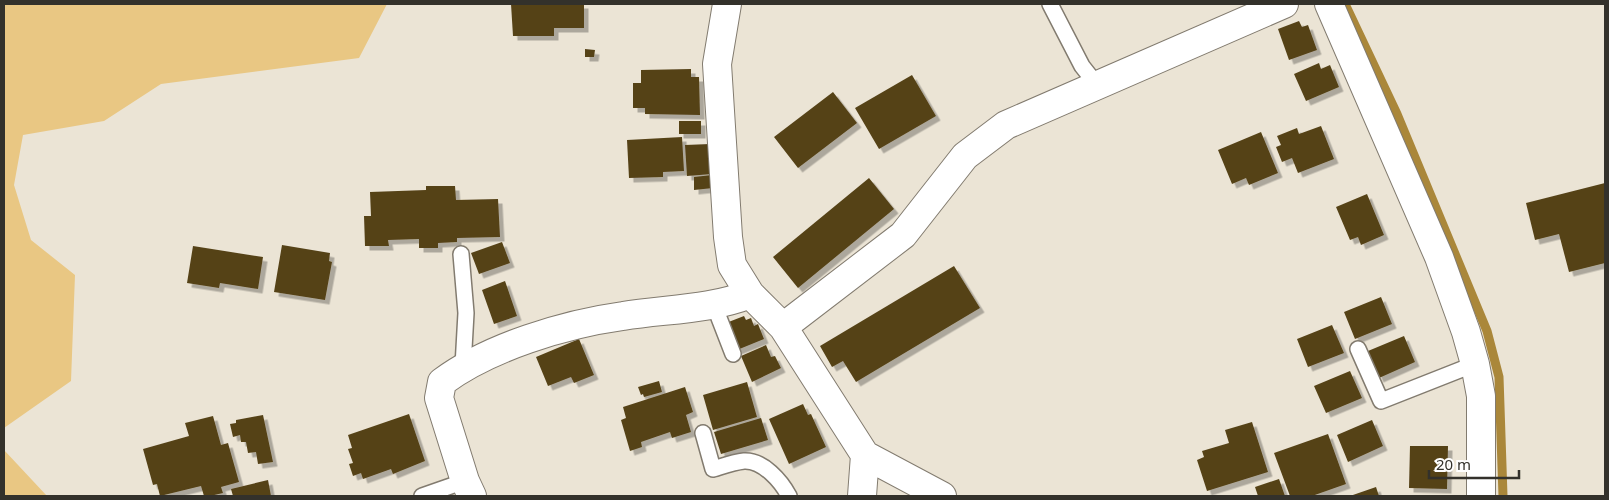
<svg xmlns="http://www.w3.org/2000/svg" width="1609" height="500" viewBox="0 0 1609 500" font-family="'Noto Sans',sans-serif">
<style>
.green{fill:#e9c783}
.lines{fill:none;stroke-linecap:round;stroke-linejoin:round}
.stream{stroke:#aa873a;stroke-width:9}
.building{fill:#554219;filter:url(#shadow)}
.service-casing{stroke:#827b6f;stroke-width:18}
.minor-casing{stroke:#827b6f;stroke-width:30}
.service{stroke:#fff;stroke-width:15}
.minor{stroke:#fff;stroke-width:28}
</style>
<defs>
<filter id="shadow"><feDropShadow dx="4.5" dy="4.5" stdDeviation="0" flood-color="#0004"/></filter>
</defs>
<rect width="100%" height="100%" fill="#ebe4d5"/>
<!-- green -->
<path class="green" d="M4,4H387L359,58L161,84L104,121L23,135L14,185L31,240L75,275L71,381L4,428Z
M4,450L47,496H4Z"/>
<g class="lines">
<!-- stream -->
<path class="stream" d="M1345,4L1397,114L1487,331L1499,377L1503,496"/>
</g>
<!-- building -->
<path class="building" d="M511,4H584V28H554V36H513Z
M1299,21L1302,27L1308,25L1317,50L1289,60L1278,29Z
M585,49L595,50L594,57H585Z
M1319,63L1321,69L1330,65L1339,87L1306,101L1294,74Z
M691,69V77H699L700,115L645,114V108H633V83H641V70Z
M912,75L936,116L879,149L855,108Z
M833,92L857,123L798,168L774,137Z
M679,121H701V134H679Z
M1321,126L1334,159L1298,173L1292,158L1282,162L1276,147L1281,145L1277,136L1297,128L1299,134Z
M1261,132L1278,173L1249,185L1246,178L1232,184L1218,150Z
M682,137L684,171L663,172V177L629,178L627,140Z
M710,144L712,174L687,176L685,145Z
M712,175L713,188L694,190V177Z
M869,178L894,209L798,288L773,257Z
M1605,183V263L1569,272L1559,234L1535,240L1526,203Z
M426,186H455L456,200L498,199L500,237L457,238V242L438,243V248H419V239L388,240L389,246H365L364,216H371L370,192L426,190Z
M1367,194L1384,235L1361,245L1358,237L1350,240L1336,207Z
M502,242L510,263L479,274L471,253Z
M282,245L330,253L329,261L332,262L325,300L274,292Z
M193,246L263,257L258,289L220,283L219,288L187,283Z
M954,266L980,308L856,382L843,361L832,367L820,346Z
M505,281L517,316L494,324L482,290Z
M1381,297L1392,324L1355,339L1344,312Z
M744,316L746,320L751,318L754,326L758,324L764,339L737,350L726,323Z
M1332,325L1344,353L1308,367L1297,339Z
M1404,336L1415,362L1379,378L1368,351Z
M579,339L594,375L574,383L571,377L548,386L536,357Z
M766,345L771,357L775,356L781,368L752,382L741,356Z
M1350,371L1362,398L1326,413L1314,386Z
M659,381L662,392L644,397L643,394L641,395L638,387Z
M747,382L757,417L713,430L703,395Z
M685,387L693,412L686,415L691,432L672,438L670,432L641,442L642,447L630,451L621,420L626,418L623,407Z
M803,404L808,415L811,414L826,447L789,464L769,419Z
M409,414L425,461L393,474L391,469L363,479L361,473L353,476L349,464L353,463L348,449L352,448L348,435Z
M263,415L273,462L258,464L256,452L248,453L246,442H241L240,435L233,437L230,424L236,423V420Z
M213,416L221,445L228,443L239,482L221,487L223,493L210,496H204L201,486L160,496L157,484L153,485L143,449L189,436L185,423Z
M761,418L768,440L721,454L714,432Z
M1372,420L1383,446L1348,462L1337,435Z
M1252,422L1268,472L1207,491L1197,460L1204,457L1202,451L1229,443L1225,430Z
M1328,434L1346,484L1312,496H1290L1274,453Z
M1410,446H1448L1447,489L1409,488Z
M1279,479L1285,496H1258L1255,487Z
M268,480L271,496H233L231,489Z
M1376,487L1379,496H1350Z"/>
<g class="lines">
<!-- service casing -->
<g class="service-casing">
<path id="service" d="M1050,4L1082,66L1097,85
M461,254L466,313L463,366
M714,305L733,354
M1358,349L1381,401L1475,364
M703,433L713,469C723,466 734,462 744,461C763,460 781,481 789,496
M422,496L465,481"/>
</g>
<!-- minor casing -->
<g class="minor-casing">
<path id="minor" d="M727,4L717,64L728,237L732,265L750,294L783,327L865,455L942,496
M1329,4L1439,257L1466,332L1475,364L1481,396V496
M783,327L903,235L965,156L1006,125L1284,4
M472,496L465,481L439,398L442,382C489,347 565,324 623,316C665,309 710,310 750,294
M862,496L865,455"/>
</g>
<!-- service -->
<use href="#service" class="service"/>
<!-- minor -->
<use href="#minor" class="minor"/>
</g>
<!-- border -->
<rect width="1609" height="500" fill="none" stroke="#33312b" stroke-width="10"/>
<!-- scale -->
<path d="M1429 470v8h90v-8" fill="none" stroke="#33312b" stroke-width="2.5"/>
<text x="1436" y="470" font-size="15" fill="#33312b" stroke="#ffffff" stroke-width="4" paint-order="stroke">20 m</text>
</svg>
